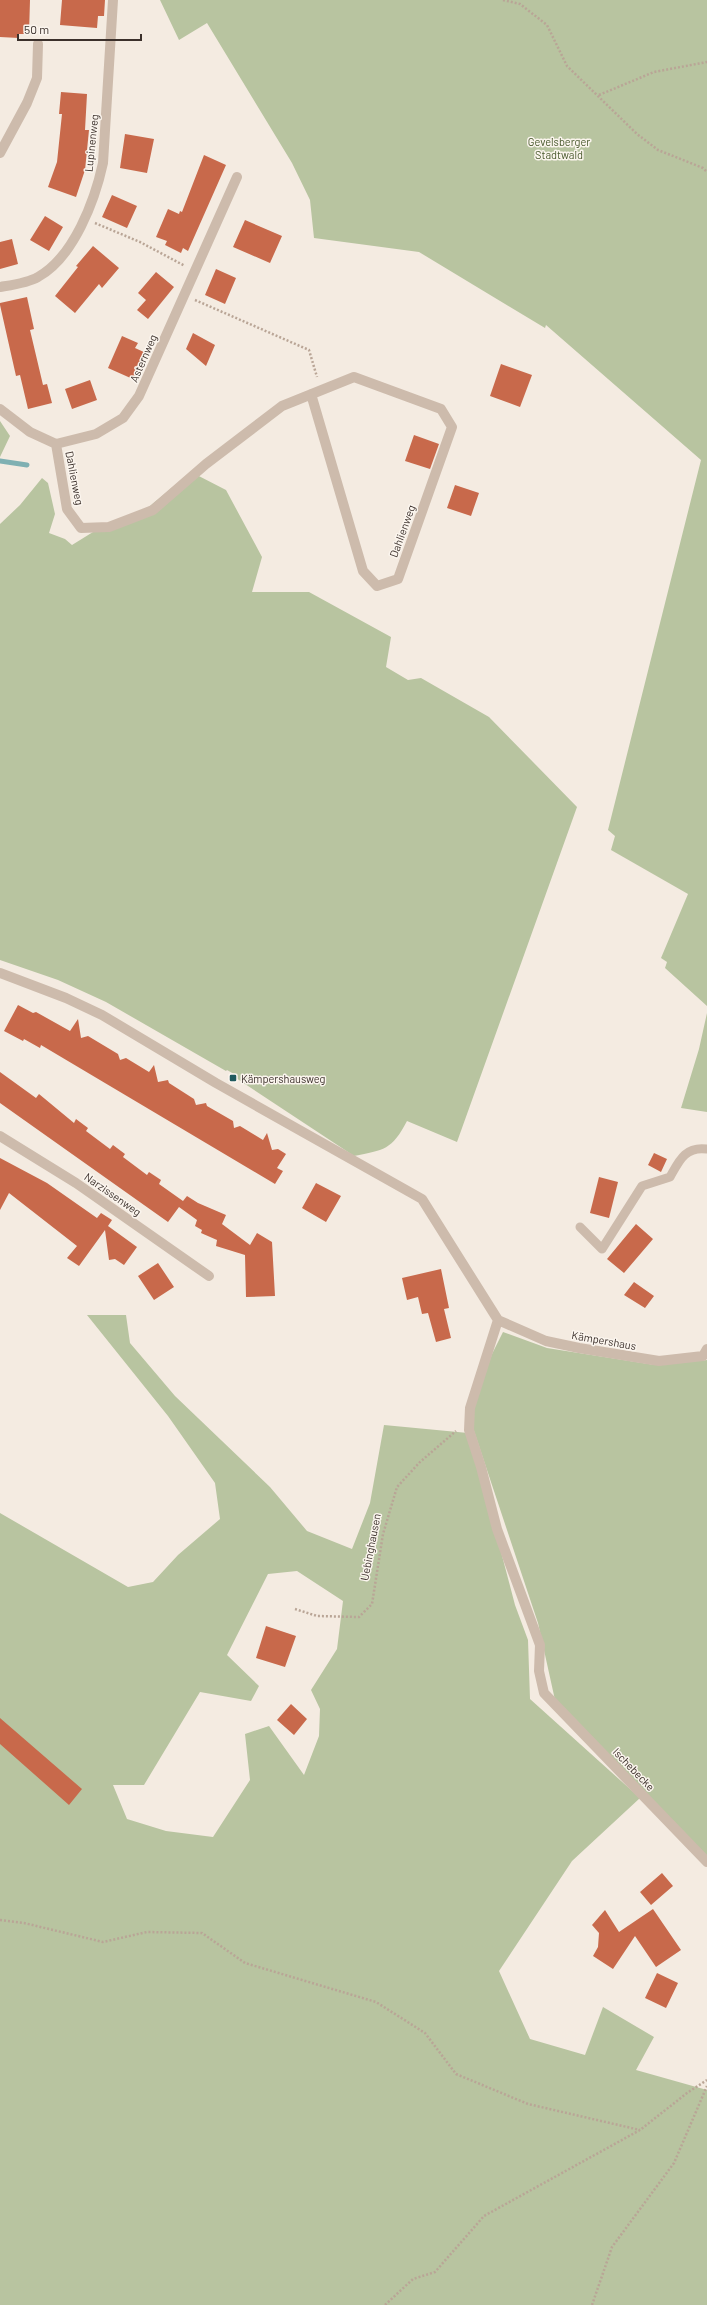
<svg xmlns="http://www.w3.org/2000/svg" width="707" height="2305" viewBox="0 0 707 2305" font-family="Barlow,sans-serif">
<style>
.green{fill:#b8c4a0;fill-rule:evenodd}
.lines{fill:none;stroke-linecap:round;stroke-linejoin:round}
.stream{stroke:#7fb0b2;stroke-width:5}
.building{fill:#c8694b}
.path{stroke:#b9a596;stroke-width:2.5;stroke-dasharray:2 2;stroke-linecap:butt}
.lane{stroke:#cdbbac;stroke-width:9}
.street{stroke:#cdbbac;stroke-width:10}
.poi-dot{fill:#1f5a5e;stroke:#fbf5ee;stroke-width:1.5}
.labels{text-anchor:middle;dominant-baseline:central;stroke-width:3;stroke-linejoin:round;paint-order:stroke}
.park-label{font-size:11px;fill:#4a5a2e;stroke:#fbf5ee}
.street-label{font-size:11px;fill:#3b302b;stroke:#fbf5ee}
.poi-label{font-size:11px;fill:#3b302b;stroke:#fbf5ee;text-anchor:start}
</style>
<rect width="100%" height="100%" fill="#f4ebe1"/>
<!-- green -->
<path class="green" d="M160,0H707V1006L665,968L667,962L661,958L688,894L611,850L615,836L608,830L701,460L546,325L545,328L419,252L314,238L310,200L292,163L207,23L179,40Z
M0,421L10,436L0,457Z
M191,472L226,490L262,557L252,592H309L391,637L386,667L408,680L421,678L489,717L577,807L457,1142L407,1121C392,1150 384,1150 354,1156L233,1076L234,1074L227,1070L226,1071L106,1002L58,980L0,960V524L20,505L42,478L48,483L55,514L49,533L65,539L72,545L93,532L139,515Z
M707,1013V1112L681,1108L699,1049Z
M87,1315H126L130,1343L175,1396L270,1487L307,1531L352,1549L370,1503L384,1425L468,1433L484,1487L515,1605L528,1640L530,1699L640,1798L572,1861L499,1971L530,2039L585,2055L603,2007L654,2037L636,2070L707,2090V2305H0V1513L128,1587L153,1582L178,1555L220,1519L215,1483L168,1416ZM297,1571L343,1601L337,1649L311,1690L320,1709L319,1736L304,1775L269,1726L245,1734L250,1780L213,1837L166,1831L127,1819L113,1785H144L200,1692L251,1701L259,1686L227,1655L268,1574Z
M503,1332L547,1348L655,1365L707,1360V1857L555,1700L538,1623L474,1431V1406L492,1354Z"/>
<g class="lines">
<!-- stream -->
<path class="stream" d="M0,461L27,465"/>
</g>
<!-- building -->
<path class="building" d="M0,0H30L29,34H19V38L0,37Z
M62,0H105L104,16H98L97,28L60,25Z
M61,92L87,94L85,130H89L85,170L76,197L48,187L57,162L62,114H59Z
M125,134L154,139L147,173L120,168Z
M204,155L226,165L188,251L183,248L181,253L165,245L167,241L156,237L168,209L179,214L180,211L182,212Z
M112,195L137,206L127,228L102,217Z
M45,216L63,227L49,251L30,240Z
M245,220L282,236L270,263L233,247Z
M12,239L18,264L0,269V242Z
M93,246L119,268L102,288L99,284L75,313L55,296L78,267L76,266Z
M216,269L236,278L225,304L205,295Z
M156,272L174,287L148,319L137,310L146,300L138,293Z
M27,297L34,329L30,330L43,385L47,384L52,403L28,409L20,375L16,376L0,305V303Z
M193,333L215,345L206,366L186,349Z
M122,336L138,343L135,348L146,353L135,380L108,368Z
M501,364L532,375L520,407L490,396Z
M90,380L97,400L72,409L65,389Z
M414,435L439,444L430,469L405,461Z
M455,485L479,493L471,516L447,508Z
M18,1005L33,1013L36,1012L70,1031L78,1019L81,1038L88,1036L118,1054L120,1060L126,1058L149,1072L154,1065L158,1082L168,1080L169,1083L194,1099L196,1105L206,1103L207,1106L233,1121L234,1128L240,1126L263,1140L267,1133L272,1150L278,1149L286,1154L277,1168L283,1171L275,1184L41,1045L40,1048L24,1039L23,1041L4,1031Z
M0,1072L36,1098L39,1094L74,1123L76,1119L88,1128L86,1131L110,1149L113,1145L125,1154L123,1157L147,1175L149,1172L161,1180L159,1184L183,1201L187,1196L198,1203L226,1215L222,1224L250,1245L257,1233L272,1242L275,1296L246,1297L245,1255L216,1246L217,1240L201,1233L202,1230L195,1226L197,1220L179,1207L168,1222L0,1103Z
M654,1153L667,1159L661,1172L648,1165Z
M0,1158L47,1183L97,1218L101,1213L112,1220L108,1226L137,1247L124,1265L115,1259L109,1260L105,1230L79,1266L67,1258L77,1246L9,1193L0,1210Z
M599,1177L618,1182L609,1218L590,1213Z
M316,1183L341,1196L326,1222L302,1208Z
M636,1224L653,1239L624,1273L607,1259Z
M158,1263L174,1287L154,1300L138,1276Z
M441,1269L449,1308L444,1309L451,1338L436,1342L428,1313L422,1314L418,1297L407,1300L402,1278Z
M634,1282L654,1296L645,1308L624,1295Z
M266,1626L296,1636L285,1667L256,1658Z
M291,1704L307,1719L294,1735L277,1720Z
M0,1718L82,1789L69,1805L0,1744Z
M662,1873L673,1886L651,1905L640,1892Z
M653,1909L681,1950L656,1967L635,1936L613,1969L593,1956L598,1947L599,1933L592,1925L605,1910L619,1932Z
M657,1973L678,1983L666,2008L645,1998Z"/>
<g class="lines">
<!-- path -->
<path class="path" d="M503,0L520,4L547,25L567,66L637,134L658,150L703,168L707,172
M599,95L654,72L707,62
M95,223L140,242L185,266
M195,300L309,350L317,377
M295,1609L317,1616L359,1617L372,1604L383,1534L397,1487L420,1462L456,1431
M0,1920L24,1923L103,1942L147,1932L202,1933L245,1963L376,2002L425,2033L456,2074L528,2104L640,2130
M385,2305L413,2279L435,2272L484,2216L640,2130L687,2093L707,2080
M592,2305L612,2247L674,2163L707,2086"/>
<!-- lane -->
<path class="lane" d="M580,1227L602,1249L642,1186L670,1177C679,1161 685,1146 707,1149"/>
<!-- street -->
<path class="street" d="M0,153L27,103L37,78L38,44
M0,287C12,285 28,283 38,277C74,257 95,200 103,163L113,0
M0,409L30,432L56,444L96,434L123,418L139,396L237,177
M56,444L67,509L81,528L109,527L153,510L206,464L282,406L354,377L441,409L452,427L398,579L377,586L363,571L311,394
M0,973L66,998L102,1015L216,1083L422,1199L498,1320
M0,1136L76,1183L209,1276
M498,1320L470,1408L469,1430L481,1467L497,1529L540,1645L539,1671L544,1693L707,1862
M498,1320L546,1341L579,1348L659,1361L703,1356L707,1349"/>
</g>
<!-- markers -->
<rect class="poi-dot" x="229" y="1074" width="8" height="8" rx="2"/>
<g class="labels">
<!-- park labels -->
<g class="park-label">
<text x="559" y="141">Gevelsberger<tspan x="559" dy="13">Stadtwald</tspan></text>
</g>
<!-- street labels -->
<g class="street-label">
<text transform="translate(91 143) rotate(-84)">Lupinenweg</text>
<text transform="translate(143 358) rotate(-66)">Asternweg</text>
<text transform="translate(75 478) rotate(79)">Dahlienweg</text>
<text transform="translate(402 531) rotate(-70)">Dahlienweg</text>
<text transform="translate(113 1194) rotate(35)">Narzissenweg</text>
<text transform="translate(604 1340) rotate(10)">Kämpershaus</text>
<text transform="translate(370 1547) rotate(-79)">Uebinghausen</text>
<text transform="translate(634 1769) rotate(46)">Ischebecke</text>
</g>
<!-- poi labels -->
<g class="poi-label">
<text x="241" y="1078">Kämpershausweg</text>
</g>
</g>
<!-- scale -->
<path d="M18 34v6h123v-6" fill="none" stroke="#3b302b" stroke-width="2"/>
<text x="24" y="34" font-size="12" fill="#3b302b" stroke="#fbf5ee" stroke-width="3" paint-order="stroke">50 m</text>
</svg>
